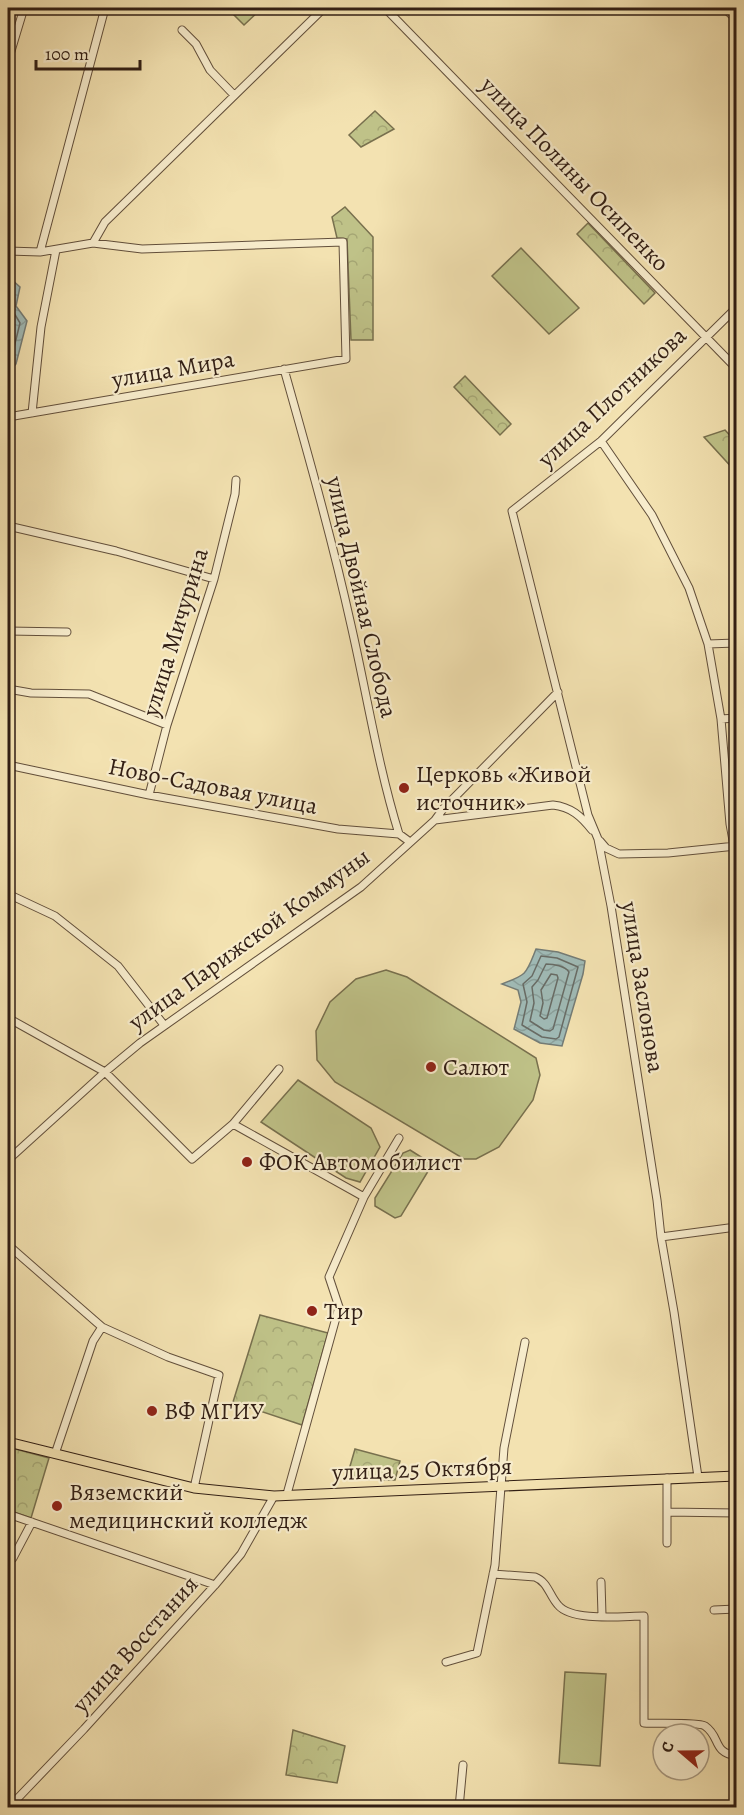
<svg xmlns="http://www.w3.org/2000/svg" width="744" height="1815" viewBox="0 0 744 1815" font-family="Alegreya,serif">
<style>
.park{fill:url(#park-crowns);stroke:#78704e;stroke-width:1.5}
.garden{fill:#bfc288;stroke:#78704e;stroke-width:1.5}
.water{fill:url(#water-waves);stroke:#747c76;stroke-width:1.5}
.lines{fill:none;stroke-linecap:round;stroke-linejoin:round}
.shore{stroke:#686c66;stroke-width:1.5}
.minor-casing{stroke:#624f3b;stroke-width:9}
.major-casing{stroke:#311e14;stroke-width:11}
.minor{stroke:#f7eccc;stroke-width:7}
.major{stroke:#f3e2b1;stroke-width:9}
.poi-dot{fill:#8f2418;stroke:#f7eccc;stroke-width:2}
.labels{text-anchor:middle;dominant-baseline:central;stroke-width:4.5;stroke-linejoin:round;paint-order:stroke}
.street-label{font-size:24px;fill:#311e14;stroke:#f7eccc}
.poi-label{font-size:24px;fill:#311e14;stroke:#f7eccc;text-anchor:start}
</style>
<defs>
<pattern id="park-crowns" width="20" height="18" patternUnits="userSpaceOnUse" patternTransform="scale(1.5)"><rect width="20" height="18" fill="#bfc288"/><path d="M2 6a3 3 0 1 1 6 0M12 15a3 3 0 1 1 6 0" fill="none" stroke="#a5a674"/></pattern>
<pattern id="water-waves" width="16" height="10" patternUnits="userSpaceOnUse" patternTransform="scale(1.5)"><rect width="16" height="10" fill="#a0bbb7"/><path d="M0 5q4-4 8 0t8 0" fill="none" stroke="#8aa09c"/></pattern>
</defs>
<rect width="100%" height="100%" fill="#f3e2b1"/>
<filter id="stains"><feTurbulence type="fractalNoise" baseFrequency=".00333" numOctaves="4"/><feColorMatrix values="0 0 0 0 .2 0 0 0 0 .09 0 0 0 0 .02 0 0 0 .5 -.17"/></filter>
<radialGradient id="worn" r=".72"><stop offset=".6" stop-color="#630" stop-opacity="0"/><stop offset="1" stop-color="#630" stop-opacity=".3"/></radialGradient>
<!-- park -->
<path class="park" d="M375,111L394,129L361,147L349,135Z
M345,207L373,237V340H351L347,239L337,238L332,217Z
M588,223L655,293L644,304L577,234Z
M465,376L511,424L500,435L454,387Z
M725,430L736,442V472L704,437Z
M260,1315L328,1333L302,1425L233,1402Z
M8,1447L49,1458L31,1518L8,1510Z
M355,1449L400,1461L395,1480H346Z
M293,1730L345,1746L337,1783L286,1775Z"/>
<!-- garden -->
<path class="garden" d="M236,8H262L244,25L231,12Z
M521,248L579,308L549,334L492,276Z
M386,970L407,977L536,1058L540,1075L533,1100L499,1147L476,1159H464L335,1082L317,1060L316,1031L330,1002L356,979Z
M298,1080L371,1128L380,1147L360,1182L346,1178L261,1122Z
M410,1150L429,1162L430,1168L401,1216L395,1218L375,1206V1198L403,1153Z
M565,1672L606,1674L600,1766L559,1763Z"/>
<!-- water -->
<path class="water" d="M8,279H11L20,287L16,306L27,321L16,364L8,373Z
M536,949L558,952L585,961L583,974L562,1046L540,1043L514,1029L521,1002L518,990L502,984C528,974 526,974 536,949Z"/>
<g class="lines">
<!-- shore -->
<path class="shore" d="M8,285L13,289L11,308L20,323L11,360L8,364
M541,956L557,958L578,967L559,1037L556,1039L542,1037L522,1025L527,1002L523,984L532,976Z
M546,964C554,964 565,966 569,972L553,1029L550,1031L544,1030L530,1021L534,1003L532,987L538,980Z
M551,974L557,975L558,978L547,1018L544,1019L540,1016L543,1003L541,990Z"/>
<!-- minor casing -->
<g class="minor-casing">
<path id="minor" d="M385,8L736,368
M724,8L736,19
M182,30L196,44L210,70L234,95
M8,61L24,8
M93,243L105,222L324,8
M8,251L40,252L93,243L142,249L343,242L346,359L8,417
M40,252L105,8
M284,369C308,454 332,539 351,625C367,695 378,766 399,834
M32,413L41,327L56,250
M601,441L652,515L689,588L708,644L721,719L730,824L734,846
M8,526L116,551L214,579
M8,631L67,632
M708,644L736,643
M8,689L31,693L89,694L167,725
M721,719L736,718
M8,765L149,795L338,829L399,834L410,842
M149,795L167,725L214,579L235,494L236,480
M435,820L443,809L558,692
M600,841L606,848L619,854L668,853L736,846
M8,894L55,916L118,966L164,1025
M8,1018L105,1072L192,1159L233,1124L279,1069
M233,1124L364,1197L329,1277L339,1307L287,1494
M8,1160L105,1072L140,1043L361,887L435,820L553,805C571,807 581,816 592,830
M364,1197L399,1138
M661,1237L736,1227
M8,1245L102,1327L168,1357L219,1375L194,1488
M55,1454L93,1341L102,1327
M698,1477L674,1312L661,1237L657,1200L611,906L598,839L588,815L512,511L601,441L736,308
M667,1512L736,1513
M8,1514L215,1585
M667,1543V1478
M8,1563L13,1558L32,1522
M493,1574L535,1577C548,1582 549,1595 558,1605C572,1622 623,1616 644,1616V1723C656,1724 699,1722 705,1726C721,1737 712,1752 736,1756
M601,1582L602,1615
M714,1610L736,1609
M446,1662L477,1653L495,1565L504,1448L525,1342
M8,1806L17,1799L84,1729L215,1585L241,1554L274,1496
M459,1808L463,1765
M718,1808L736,1807"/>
</g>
<!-- major casing -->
<g class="major-casing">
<path id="major" d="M8,1442L194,1488L274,1496L736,1476"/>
</g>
<!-- minor -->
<use href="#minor" class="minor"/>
<!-- major -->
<use href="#major" class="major"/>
</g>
<!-- markers -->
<g class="poi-dot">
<circle cx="404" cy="788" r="6"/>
<circle cx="431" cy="1067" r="6"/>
<circle cx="247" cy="1162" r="6"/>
<circle cx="312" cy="1311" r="6"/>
<circle cx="152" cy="1411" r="6"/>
<circle cx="57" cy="1506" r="6"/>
</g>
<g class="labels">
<!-- street labels -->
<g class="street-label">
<text transform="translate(575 174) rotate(46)">улица Полины Осипенко</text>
<text transform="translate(173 369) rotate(-10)">улица Мира</text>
<text transform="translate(612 397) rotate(-43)">улица Плотникова</text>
<text transform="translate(362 597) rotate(77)">улица Двойная Слобода</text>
<text transform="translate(175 632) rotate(-73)">улица Мичурина</text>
<text transform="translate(213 786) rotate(11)">Ново-Садовая улица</text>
<text transform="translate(249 939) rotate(-36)">улица Парижской Коммуны</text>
<text transform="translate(643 987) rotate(81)">улица Заслонова</text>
<text transform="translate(422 1469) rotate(-2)">улица 25 Октября</text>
<text transform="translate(135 1644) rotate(-48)">улица Восстания</text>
</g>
<!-- poi labels -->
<g class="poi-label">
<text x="416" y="774">Церковь «Живой<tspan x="416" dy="28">источник»</tspan></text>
<text x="443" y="1067">Салют</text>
<text x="259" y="1162">ФОК Автомобилист</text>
<text x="324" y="1311">Тир</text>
<text x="164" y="1411">ВФ МГИУ</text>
<text x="69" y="1492">Вяземский<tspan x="69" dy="28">медицинский колледж</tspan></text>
</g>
</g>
<!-- margin -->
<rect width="744" height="1815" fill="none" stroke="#f3e2b1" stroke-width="30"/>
<rect x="9" y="9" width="726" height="1797" fill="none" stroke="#311e14" stroke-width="3"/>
<rect x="15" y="15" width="714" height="1785" fill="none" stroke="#311e14" stroke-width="1.5"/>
<!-- north arrow -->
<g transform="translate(681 1752) rotate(290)"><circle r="28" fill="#f7eccc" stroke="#a89a82" stroke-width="1.5"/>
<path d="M0-4.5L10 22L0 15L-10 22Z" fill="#8f2418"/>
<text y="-9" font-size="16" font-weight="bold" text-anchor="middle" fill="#311e14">С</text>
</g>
<!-- scale -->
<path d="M36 60v9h104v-9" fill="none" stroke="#311e14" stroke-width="3"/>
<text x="45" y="60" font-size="18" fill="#311e14" stroke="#f7eccc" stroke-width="4.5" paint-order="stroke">100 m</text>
<rect width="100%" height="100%" filter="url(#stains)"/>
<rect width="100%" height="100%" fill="url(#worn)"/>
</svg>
